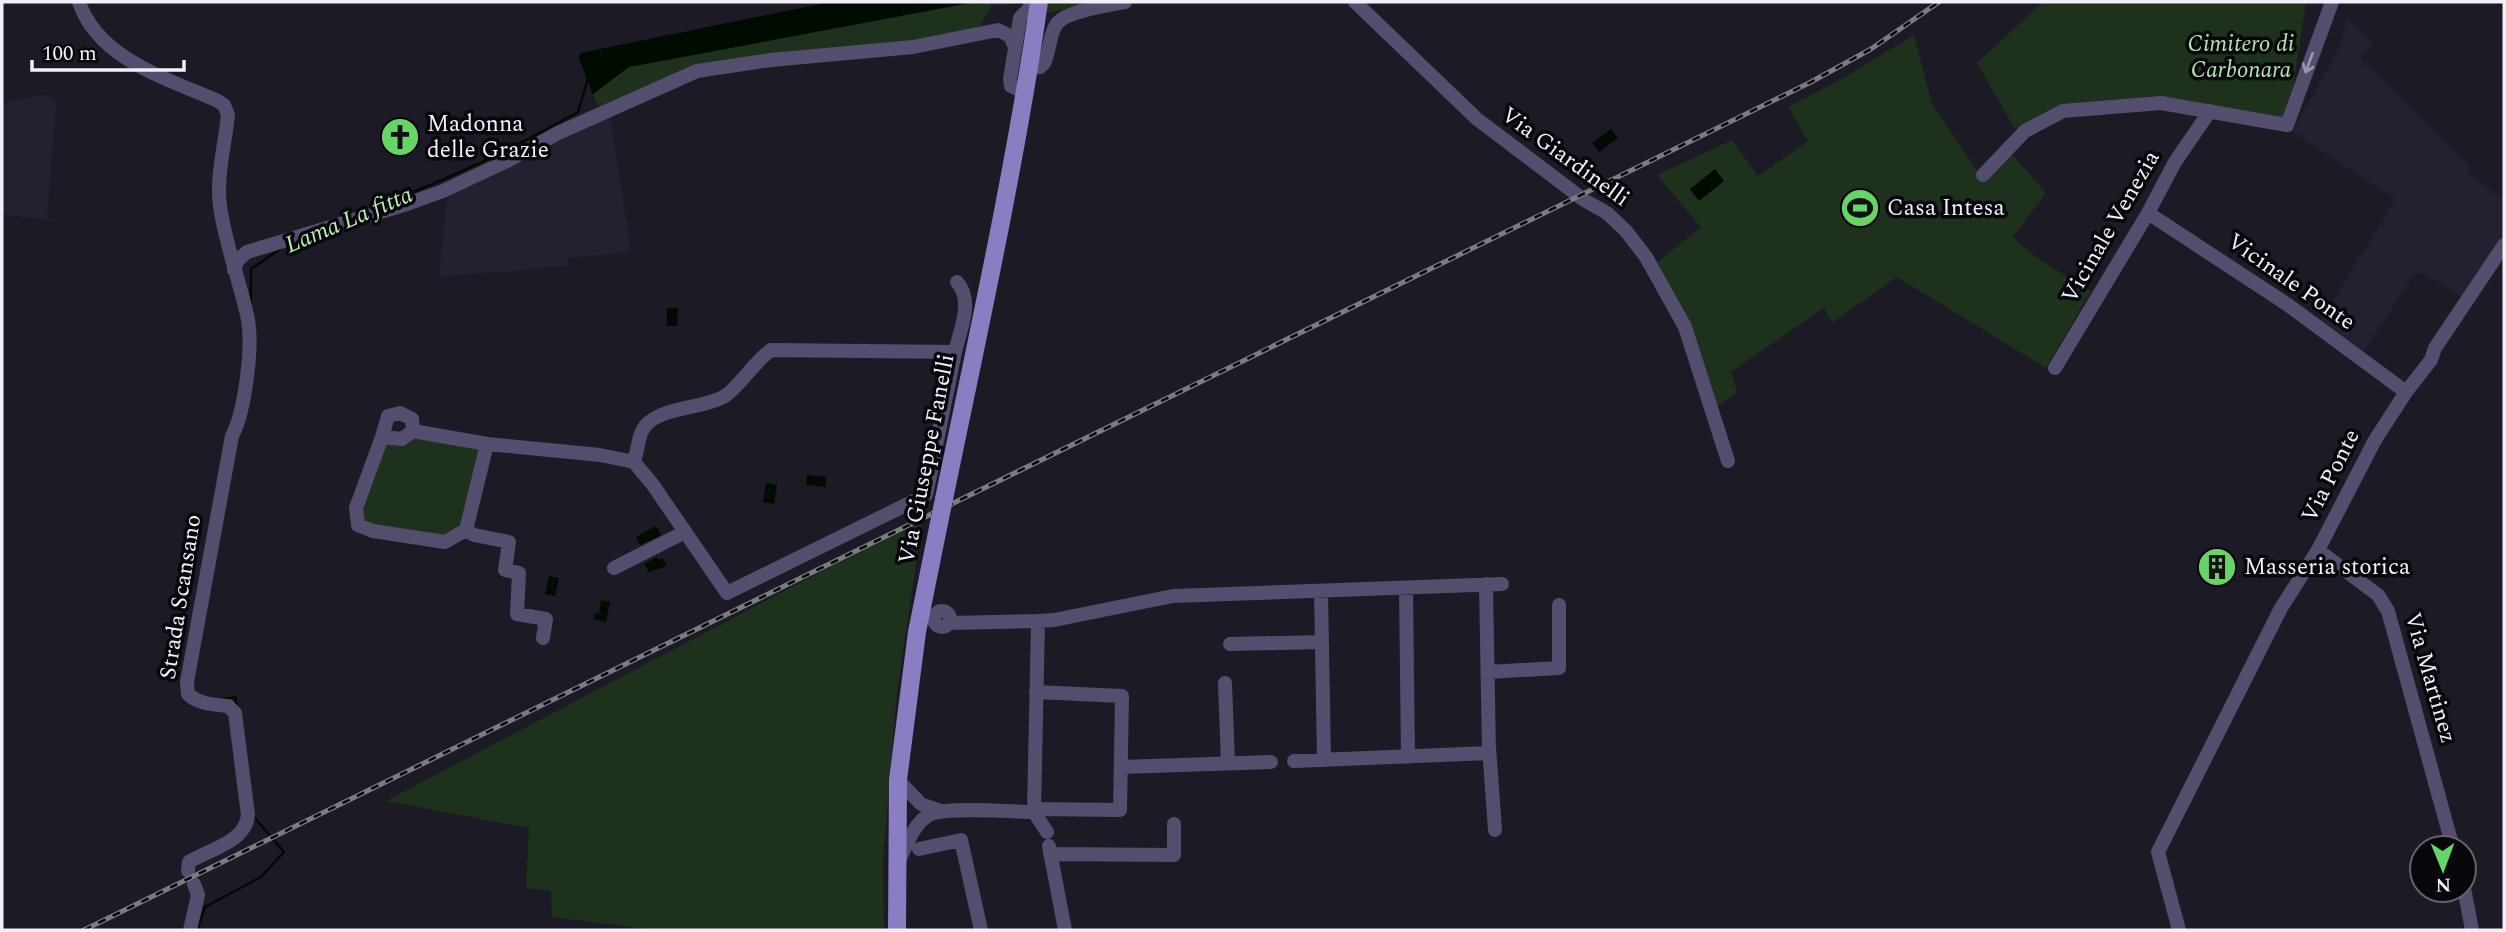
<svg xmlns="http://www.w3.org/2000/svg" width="2506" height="932" viewBox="0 0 2506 932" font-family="Spectral,serif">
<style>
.built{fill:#232030}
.green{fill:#1d311c}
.water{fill:#000b00}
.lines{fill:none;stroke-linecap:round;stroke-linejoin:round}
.stream{stroke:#000b00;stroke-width:2.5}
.minor{stroke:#534d6e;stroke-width:14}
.major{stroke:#8a7dc2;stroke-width:18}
.rail-casing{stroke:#7c7b84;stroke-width:5}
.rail{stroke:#07060a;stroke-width:2.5;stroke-dasharray:8;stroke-linecap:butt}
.major-bridge{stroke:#8a7dc2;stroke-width:18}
.oneway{stroke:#9a96ac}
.labels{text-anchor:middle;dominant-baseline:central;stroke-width:7;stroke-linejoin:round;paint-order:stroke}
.park-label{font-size:23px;font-style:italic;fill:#b2e5af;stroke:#07060a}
.poi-label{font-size:23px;fill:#f1f0f8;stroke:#07060a;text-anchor:start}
.street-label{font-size:23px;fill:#f1f0f8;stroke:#07060a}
.water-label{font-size:24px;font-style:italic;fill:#b9edb6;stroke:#07060a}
</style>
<rect width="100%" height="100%" fill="#1c1b25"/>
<!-- built -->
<path class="built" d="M2347,18L2373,43L2360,58L2471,167L2466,172L2504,200V237L2462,297L2423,273L2414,274L2362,355L2317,326L2396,199L2292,132L2340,47Z
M43,95H49L56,102L47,218L66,223L2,214V103Z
M610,116L631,252L567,258L568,266L439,277L447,198L545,145Z"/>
<!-- green -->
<path class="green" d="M975,2H1028L991,6L979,29L913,42L698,66L600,109L593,94L629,67Z
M1047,2H1101L1047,13Z
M2043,2H2306L2288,121L2220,110L2060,107L2015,129L1977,63Z
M1914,35L1932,104L1981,177L2011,153L2046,193L2013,237L2037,258L2091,291L2046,368L1897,277L1832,323L1824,308L1731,372L1737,392L1714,409L1654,265L1701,227L1657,175L1732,140L1758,176L1808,141L1788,107L1838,81Z
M415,437L481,447L461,526L445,539L366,524L362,517L361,507L388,441L408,445Z
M923,518L897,692L883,860L884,930H655L552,917L551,891L526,888L529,828L386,801Z"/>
<!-- water -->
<path class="water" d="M831,2H975L629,67L593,94L579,59L580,53Z
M1611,129L1618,138L1599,152L1592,143Z
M1715,169L1724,181L1699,201L1690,189Z
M667,308H678L677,326H667Z
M807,475L826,477V487L806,485Z
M766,483L777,485L774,504L763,502Z
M656,526L661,535L640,545L636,537Z
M657,557L659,560L662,558L667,566L649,572L644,564Z
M549,576L559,578L555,596L545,594Z
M601,600L610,602L606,622L594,619L595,613L599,614Z"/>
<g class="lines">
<!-- stream -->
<path class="stream" d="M385,203C452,178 516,147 578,112L588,79
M251,304V269L283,247
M224,699L235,697L237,707
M197,930L205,907L261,877L284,852L254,817"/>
<!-- minor -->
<path class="minor" d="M79,2C98,59 168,79 218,101L224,105L228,115C225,145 216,177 220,206C225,243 239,279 247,315C254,343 245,412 232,436L187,682L188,694C198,704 214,705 228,706L235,713L248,815C246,842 208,850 189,862L188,871
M1355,2L1477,119L1584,200L1607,213L1626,231L1646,257L1685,327L1728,461
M1029,68L1040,67L1044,63C1050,51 1049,36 1056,25C1064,11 1109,5 1125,2
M1024,92L1011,86L1010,79L1020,18L1029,9L1031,2
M1983,175L2025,131L2063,111L2161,103L2287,125L2332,2
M2148,213L2288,305L2406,392
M234,270L238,260L247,252L407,204L443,191L507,161L558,133L697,71L771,60L913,47L998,30L1010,36L1015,47
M2055,368L2148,213L2175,162L2210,111
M413,431L402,439L382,437L356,508L358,525L373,531L445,542L466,530L487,444
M382,437L388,416L400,413L412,419L413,431L487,444L600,455L634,462L653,485L727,593L926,495L955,352
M634,462C637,453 638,440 642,431C654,406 702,410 725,396C739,387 754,362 771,350L955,352C960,330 974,301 957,282
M466,530L474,535L509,542L505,570L519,573L517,614L546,619L543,638
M2318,550L2378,595L2388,611L2453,848
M614,568L685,532
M1406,588L1408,757
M1321,591L1324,760
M934 619a8 8 0 1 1 16 0a8 8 0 1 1-16 0Z
M949,623L1038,621
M1230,644L1322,642
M1488,672L1559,668V605
M1225,683L1228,763
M1489,747L1495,830
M1294,761L1489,753L1486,584
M1121,767L1271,762
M898,780L921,804L941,811
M1034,809L1120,810L1122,696L1036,692
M1047,832L1034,812L1038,621L1054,620L1173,596L1502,584
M1049,846L1065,930
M919,849L961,840L981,930
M1050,854L1174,855V824
M899,861C906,846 914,823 929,815C944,806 1013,812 1034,812
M2464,888L2472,930
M190,930L198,895L194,884
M2179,930L2158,852L2281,608L2318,550L2375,440L2406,392L2431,360L2435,348L2504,245"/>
<!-- major -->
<path class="major" d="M944,499C978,334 1015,168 1039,2
M897,930L898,780L917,632L940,518"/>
<!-- rail casing -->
<g class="rail-casing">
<path id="rail" d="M84,930L1811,82L1871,49L1939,2"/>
</g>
<!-- rail -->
<use href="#rail" class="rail"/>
<!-- major-bridge -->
<path class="major-bridge" d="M940,518L944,499"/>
</g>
<!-- one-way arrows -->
<defs><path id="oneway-shaft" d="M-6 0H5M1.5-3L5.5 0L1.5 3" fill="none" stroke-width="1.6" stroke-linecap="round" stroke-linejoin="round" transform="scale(1.75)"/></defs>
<use class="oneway" href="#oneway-shaft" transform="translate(2309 63) rotate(110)"/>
<!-- icons -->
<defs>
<g id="church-disc" transform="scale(2.0125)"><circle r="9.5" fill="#67d466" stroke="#07060a"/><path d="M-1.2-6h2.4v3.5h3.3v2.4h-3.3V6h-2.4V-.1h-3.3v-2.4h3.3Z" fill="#111"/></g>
<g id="stadium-disc" transform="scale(2.0125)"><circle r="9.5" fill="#67d466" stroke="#07060a"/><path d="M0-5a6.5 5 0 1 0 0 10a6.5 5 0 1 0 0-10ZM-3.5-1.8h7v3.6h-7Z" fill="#111"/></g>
<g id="building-disc" transform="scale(2.0125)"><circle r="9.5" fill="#67d466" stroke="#07060a"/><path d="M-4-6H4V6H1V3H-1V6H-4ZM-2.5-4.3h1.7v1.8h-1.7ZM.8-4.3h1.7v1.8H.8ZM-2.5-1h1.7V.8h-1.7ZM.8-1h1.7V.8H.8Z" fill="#111"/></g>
</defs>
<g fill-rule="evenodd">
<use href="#church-disc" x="400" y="137"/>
<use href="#stadium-disc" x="1860" y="208"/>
<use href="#building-disc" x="2217" y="567"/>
</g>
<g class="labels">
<!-- park labels -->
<g class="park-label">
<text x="2241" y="44">Cimitero di<tspan x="2241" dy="26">Carbonara</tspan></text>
</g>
<!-- poi labels -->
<g class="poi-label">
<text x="427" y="124">Madonna<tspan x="427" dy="26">delle Grazie</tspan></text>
<text x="1887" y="208">Casa Intesa</text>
<text x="2244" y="567">Masseria storica</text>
</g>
<!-- street labels -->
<g class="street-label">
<text transform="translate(1565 157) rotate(36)">Via Giardinelli</text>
<text transform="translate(2111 227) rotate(-60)">Vicinale Venezia</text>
<text transform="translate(2291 282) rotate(35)">Vicinale Ponte</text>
<text transform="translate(927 459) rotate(-79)">Via Giuseppe Fanelli</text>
<text transform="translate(2331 476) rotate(-63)">Via Ponte</text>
<text transform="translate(181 597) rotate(-81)">Strada Scansano</text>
<text transform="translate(2430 678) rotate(74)">Via Martinez</text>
</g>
<!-- water labels -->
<g class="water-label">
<text transform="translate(349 220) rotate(-23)">Lama La fitta</text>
</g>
</g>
<!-- border -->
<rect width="2506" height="932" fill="none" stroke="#f1f0f8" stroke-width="7"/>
<!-- north arrow -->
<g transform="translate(2443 869) rotate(179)"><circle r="33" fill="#07060a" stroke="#656469" stroke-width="2"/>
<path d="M0-5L12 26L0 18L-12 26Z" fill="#67d466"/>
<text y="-10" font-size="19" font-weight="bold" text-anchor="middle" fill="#f1f0f8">N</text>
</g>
<!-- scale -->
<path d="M32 60v10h152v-10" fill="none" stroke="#f1f0f8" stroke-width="3.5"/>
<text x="42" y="60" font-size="21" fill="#f1f0f8" stroke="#07060a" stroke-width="5" paint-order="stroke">100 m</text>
</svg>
